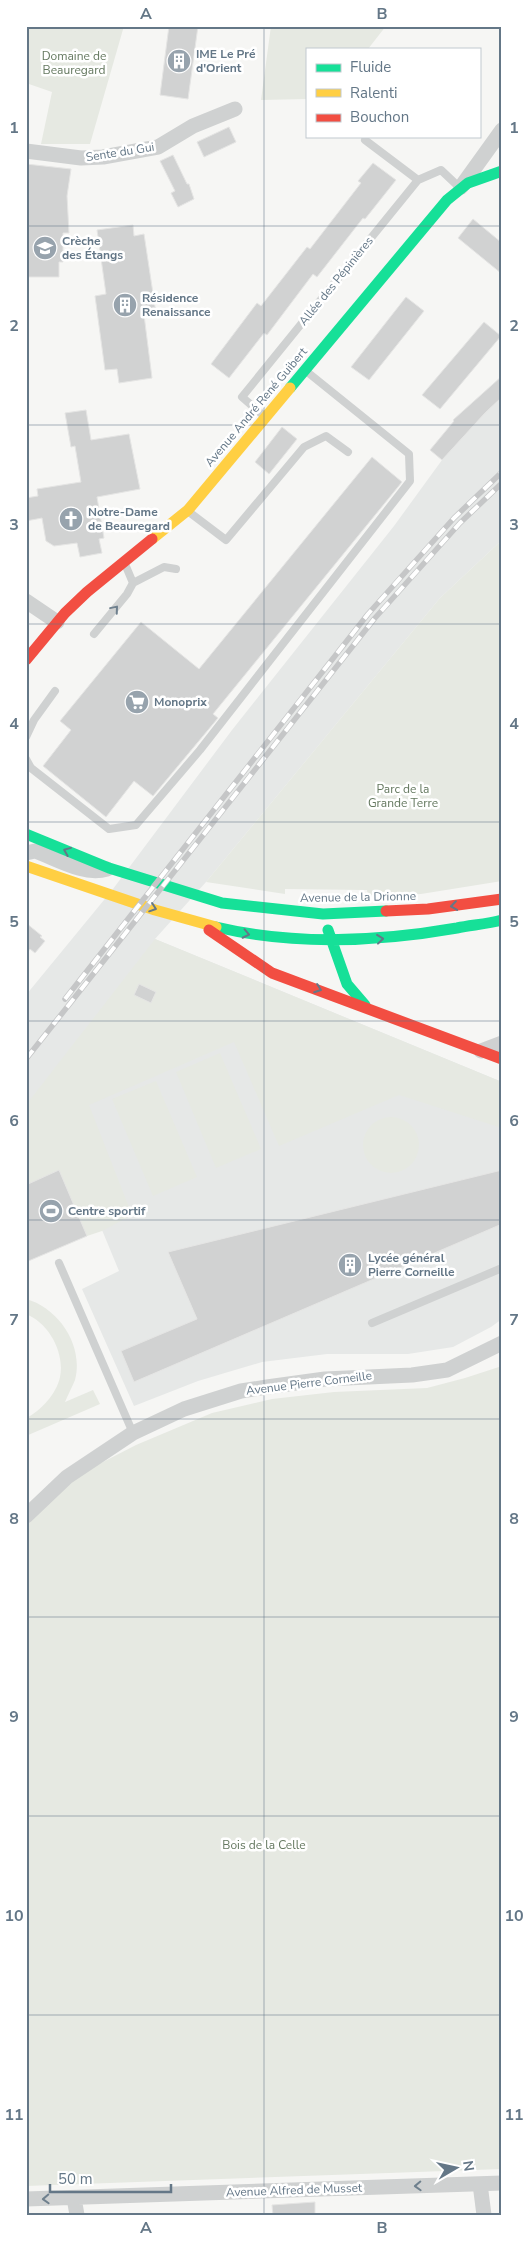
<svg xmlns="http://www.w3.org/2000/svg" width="528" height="2241" viewBox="0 0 528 2241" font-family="'Nunito Sans',sans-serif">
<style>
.built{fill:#e6e8e7}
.green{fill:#e6e9e2}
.building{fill:#d1d2d2;stroke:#e5e5e4}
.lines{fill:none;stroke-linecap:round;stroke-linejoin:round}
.lane{stroke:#cfd1d1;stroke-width:8}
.street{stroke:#cfd1d1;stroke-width:15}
.fast{stroke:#16e098;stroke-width:11}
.slow{stroke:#ffcf43;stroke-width:11}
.jam{stroke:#f24e42;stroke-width:11}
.rail-casing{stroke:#c5c6c7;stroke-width:5.5}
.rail{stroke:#fff;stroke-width:4;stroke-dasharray:11;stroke-linecap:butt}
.oneway{stroke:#6f808e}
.oneway2{stroke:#647787}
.grid{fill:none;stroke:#647787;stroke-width:1;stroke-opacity:0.55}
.labels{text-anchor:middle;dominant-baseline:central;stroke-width:5;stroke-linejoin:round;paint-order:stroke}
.poi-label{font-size:12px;font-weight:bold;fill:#647787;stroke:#fff;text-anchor:start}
.park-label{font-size:12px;fill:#64785f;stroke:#fff}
.street-label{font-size:12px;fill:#647787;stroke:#fff}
.neatline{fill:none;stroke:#647787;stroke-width:2}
.grid-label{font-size:16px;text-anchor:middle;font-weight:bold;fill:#647787}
</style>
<rect width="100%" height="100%" fill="#f6f6f4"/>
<!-- built -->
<path class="built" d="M502,397V540L440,598L206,882L155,939L502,1082V1319L491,1327L453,1347L408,1354H327L262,1362L198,1381L134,1406L82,1289L119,1271L68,1148L26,1124V995L113,889L232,730L394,526L442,460L485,413Z"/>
<!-- green -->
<path class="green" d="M26,26H124L90,144H41L52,92L26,83Z
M271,26H386L368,49H307V99L261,100Z
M502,540V881L421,894L368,897L367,890L285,889V894L206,882L440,598Z
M155,939L502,1082V1128L399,1095L279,1146L234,1042L89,1105L132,1215L102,1231L87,1236L26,1185V1105Z
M220,1053L261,1149L216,1168L176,1072Z
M156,1081L197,1177L153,1196L112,1099Z
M363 1145a28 28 0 1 1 56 0a28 28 0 1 1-56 0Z
M26,1299C59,1308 84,1346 75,1380C72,1387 68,1395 65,1402L93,1390L100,1404L26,1436V1418C40,1412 57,1393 60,1377C65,1353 49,1323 26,1314Z
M502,1366V2169L26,2186V1520L70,1479L136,1445L212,1413L272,1399L334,1392L427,1388L465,1378Z"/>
<!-- building -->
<path class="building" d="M169,26H198L188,99L160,95Z
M229,127L236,142L204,157L197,142Z
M173,155L187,184H189L194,199L178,207L171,193L175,191L160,161Z
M373,163L396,180L365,219L363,218L317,277L313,274L267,335L264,333L229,378L211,364L257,303L261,306L307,247L310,249L361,183L358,181Z
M26,164L71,169L67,196L69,233H63V262H59V277H26Z
M473,219L502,243V274L458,238Z
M133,225L134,236L144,234L156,313L144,315L152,378L119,383L117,369L105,370L95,296L106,294L97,230Z
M406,297L424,311L369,380L351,367Z
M484,322L501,336L440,409L422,395Z
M502,376V397L485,413L442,460L430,450L454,421L453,420Z
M86,410L91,440L129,434L140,489L97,497L104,538L99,539L102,553L80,557L77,543L54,546L46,541L42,518L26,521V498L38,496L37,489L81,482L75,446L71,447L65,413Z
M282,427L297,439L269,474L255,462Z
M372,457L402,482L213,714L218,718L153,796L134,781L106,817L43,766L71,730L60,721L141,622L199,669Z
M26,923L42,936L40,937L45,941L35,953L30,949L26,954Z
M139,984L156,992L151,1003L134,995Z
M59,1170L87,1236L26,1262V1185Z
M502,1170V1224L134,1382L121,1351L197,1319L168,1252Z
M315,2202V2215H273L272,2205Z"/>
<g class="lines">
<!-- lane -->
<path class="lane" d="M365,140L418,180
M264,416L242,397L418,180L441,170L460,188
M189,512L226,540L304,447L326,436L348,452
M125,564L133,583L164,567L176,569
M94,634L127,594L133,583
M26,737L34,720L55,691
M26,759L31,768L109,829L136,825L200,750L410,481L409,454L306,371
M59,1263L133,1433
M372,1323L502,1268"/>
<!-- street -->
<path class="street" d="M26,151L81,158L103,157L158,147L193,126L235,109
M461,187L502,130
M26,601L57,622
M26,853L35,851C57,859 84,876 107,869
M481,1051L502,1043
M26,1516L67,1477L133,1433L184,1409L241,1391L267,1387L325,1379L412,1375L447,1370L502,1343
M480,2184L484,2215
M74,2198L77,2215
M26,2199L502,2183"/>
<!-- fast -->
<path class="fast" d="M290,388L447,200L468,183L502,171
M26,834L109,868L222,903L323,914L386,911
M216,927C296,946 377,942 457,928C472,925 487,924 502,920
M328,930L347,984L365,1005"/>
<!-- slow -->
<path class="slow" d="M152,539L188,510L290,388
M26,866L155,910L216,927"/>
<!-- jam -->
<path class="jam" d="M26,660L65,613L87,592L152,539
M386,911L428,909L502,899
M209,930L272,973L502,1059"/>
<!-- rail casing -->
<g class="rail-casing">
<path id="rail" d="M65,999L368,614L454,518L502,472
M26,1059L375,618L460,523L502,483"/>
</g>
<!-- rail -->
<use href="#rail" class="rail"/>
</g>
<!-- one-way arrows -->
<defs><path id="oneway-chevron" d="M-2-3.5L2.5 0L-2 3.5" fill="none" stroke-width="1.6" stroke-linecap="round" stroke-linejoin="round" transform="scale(1.25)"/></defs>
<g class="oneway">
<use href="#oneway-chevron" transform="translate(115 609) rotate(-50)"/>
<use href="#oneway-chevron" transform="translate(418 2186) rotate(178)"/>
<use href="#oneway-chevron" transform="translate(46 2199) rotate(178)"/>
</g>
<g class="oneway2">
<use href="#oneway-chevron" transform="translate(67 851) rotate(-158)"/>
<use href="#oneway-chevron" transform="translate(454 906) rotate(172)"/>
<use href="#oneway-chevron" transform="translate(153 908) rotate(19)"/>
<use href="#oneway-chevron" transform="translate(246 934) rotate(12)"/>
<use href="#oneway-chevron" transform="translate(380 939) rotate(-6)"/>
<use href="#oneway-chevron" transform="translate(318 989) rotate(20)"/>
</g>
<!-- grid -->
<path class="grid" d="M264,26V2215M26,226H502M26,425H502M26,624H502M26,822H502M26,1021H502M26,1220H502M26,1419H502M26,1617H502M26,1816H502M26,2015H502"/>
<!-- icons -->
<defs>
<g id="building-disc" transform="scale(1.25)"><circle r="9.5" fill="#97a3ad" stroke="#fff"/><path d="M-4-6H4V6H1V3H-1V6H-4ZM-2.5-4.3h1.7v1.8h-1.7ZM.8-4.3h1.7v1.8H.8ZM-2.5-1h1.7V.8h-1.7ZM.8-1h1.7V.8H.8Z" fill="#fff"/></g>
<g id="school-disc" transform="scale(1.25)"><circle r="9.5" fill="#97a3ad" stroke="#fff"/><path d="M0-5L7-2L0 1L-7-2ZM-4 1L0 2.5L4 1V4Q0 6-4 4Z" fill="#fff"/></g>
<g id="church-disc" transform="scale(1.25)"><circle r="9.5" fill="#97a3ad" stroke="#fff"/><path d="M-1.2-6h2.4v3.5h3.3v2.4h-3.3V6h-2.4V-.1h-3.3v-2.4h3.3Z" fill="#fff"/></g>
<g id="supermarket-disc" transform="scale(1.25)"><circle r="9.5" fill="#97a3ad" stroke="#fff"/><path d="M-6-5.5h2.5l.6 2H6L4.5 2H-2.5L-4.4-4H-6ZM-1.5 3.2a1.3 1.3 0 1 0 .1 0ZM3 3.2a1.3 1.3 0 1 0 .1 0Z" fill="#fff"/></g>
<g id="stadium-disc" transform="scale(1.25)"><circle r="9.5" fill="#97a3ad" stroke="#fff"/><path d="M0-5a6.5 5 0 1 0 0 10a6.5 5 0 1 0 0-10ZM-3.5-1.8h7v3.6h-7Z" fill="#fff"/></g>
</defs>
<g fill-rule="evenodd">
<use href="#building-disc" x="179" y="61"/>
<use href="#school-disc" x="45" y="248"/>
<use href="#building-disc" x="125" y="305"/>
<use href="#church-disc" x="71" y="519"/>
<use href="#supermarket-disc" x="137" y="702"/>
<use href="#stadium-disc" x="51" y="1211"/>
<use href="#building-disc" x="350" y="1265"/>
</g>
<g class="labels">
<!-- poi labels -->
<g class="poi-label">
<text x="196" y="54">IME Le Pré<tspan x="196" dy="14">d'Orient</tspan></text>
<text x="62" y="241">Crèche<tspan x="62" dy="14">des Étangs</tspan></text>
<text x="142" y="298">Résidence<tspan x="142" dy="14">Renaissance</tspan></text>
<text x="88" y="512">Notre-Dame<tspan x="88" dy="14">de Beauregard</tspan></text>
<text x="154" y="702">Monoprix</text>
<text x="68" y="1211">Centre sportif</text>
<text x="368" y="1258">Lycée général<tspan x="368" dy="14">Pierre Corneille</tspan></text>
</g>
<!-- park labels -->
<g class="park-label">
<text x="74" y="56">Domaine de<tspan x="74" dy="14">Beauregard</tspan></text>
<text x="403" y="789">Parc de la<tspan x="403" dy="14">Grande Terre</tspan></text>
<text x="264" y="1845">Bois de la Celle</text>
</g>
<!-- street labels -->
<g class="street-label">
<text transform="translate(120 152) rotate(-9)">Sente du Gui</text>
<text transform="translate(336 281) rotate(-51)">Allée des Pépinières</text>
<text transform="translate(256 407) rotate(-50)">Avenue André René Guibert</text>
<text transform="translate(358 897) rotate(-1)">Avenue de la Drionne</text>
<text transform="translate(309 1383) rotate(-7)">Avenue Pierre Corneille</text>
<text transform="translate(294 2190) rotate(-2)">Avenue Alfred de Musset</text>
</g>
</g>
<!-- border -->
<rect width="528" height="2241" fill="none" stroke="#ffffff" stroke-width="55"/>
<!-- legend -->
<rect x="306" y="48" width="175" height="90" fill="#ffffff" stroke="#c1c9cf"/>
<rect x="316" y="64" width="25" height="8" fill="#16e098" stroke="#c1c9cf"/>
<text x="350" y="72" font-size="15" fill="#647787">Fluide</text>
<rect x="316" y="89" width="25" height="8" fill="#ffcf43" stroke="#c1c9cf"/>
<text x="350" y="98" font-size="15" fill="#647787">Ralenti</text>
<rect x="316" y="114" width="25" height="8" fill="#f24e42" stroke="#c1c9cf"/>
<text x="350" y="122" font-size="15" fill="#647787">Bouchon</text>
<!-- north arrow -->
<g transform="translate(456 2168) rotate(81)" stroke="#ffffff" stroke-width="4" paint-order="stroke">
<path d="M0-4L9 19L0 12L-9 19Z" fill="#647787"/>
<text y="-8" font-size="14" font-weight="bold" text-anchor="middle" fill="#647787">N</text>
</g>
<!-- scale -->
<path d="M50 2184v8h121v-8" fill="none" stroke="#647787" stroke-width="2.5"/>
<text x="58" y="2184" font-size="15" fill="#647787" stroke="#ffffff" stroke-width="4" paint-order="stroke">50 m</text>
<rect x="28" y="28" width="472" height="2186" class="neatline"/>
<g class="grid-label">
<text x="146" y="19">A</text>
<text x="382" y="19">B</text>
<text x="14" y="133">1</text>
<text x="514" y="133">1</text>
<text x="14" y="331">2</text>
<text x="514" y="331">2</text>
<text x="14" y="530">3</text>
<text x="514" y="530">3</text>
<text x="14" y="729">4</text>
<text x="514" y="729">4</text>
<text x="14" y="927">5</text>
<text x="514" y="927">5</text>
<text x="14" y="1126">6</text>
<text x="514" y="1126">6</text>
<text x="14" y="1325">7</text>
<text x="514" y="1325">7</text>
<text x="14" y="1524">8</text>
<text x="514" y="1524">8</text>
<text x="14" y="1722">9</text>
<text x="514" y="1722">9</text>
<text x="14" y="1921">10</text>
<text x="514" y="1921">10</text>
<text x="14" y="2120">11</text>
<text x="514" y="2120">11</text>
<text x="146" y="2233">A</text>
<text x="382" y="2233">B</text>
</g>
</svg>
